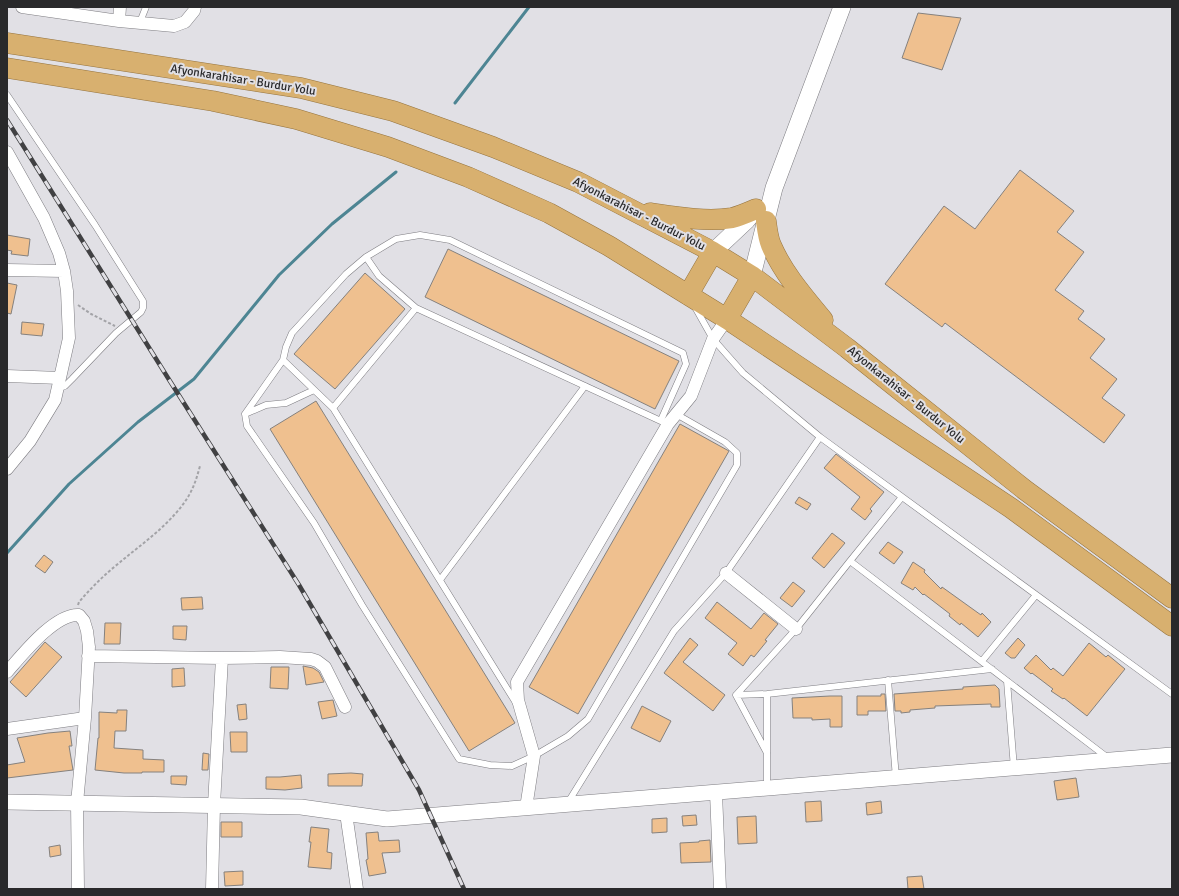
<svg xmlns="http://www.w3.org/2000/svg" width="1179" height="896" viewBox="0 0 1179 896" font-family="Signika,sans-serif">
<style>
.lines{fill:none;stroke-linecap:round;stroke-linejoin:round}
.stream{stroke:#4d8593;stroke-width:3}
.building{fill:#efc08f;stroke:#85817e}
.service-casing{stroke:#7e7d82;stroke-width:7}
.minor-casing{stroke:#7e7d82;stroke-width:13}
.tertiary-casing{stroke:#7e7d82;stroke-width:16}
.secondary-casing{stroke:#7e7d82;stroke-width:18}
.trunk-casing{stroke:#957440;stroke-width:21}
.path{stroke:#a3a3a7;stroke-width:2;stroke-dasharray:3 2;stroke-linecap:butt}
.service{stroke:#fff;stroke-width:6}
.minor{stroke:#fff;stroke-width:12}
.tertiary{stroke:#fff;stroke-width:15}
.secondary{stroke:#fff;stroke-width:17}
.trunk{stroke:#d8b06f;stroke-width:20}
.rail-casing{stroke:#414143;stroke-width:4.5}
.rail{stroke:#e1e0e5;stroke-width:3;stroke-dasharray:9;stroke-linecap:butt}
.labels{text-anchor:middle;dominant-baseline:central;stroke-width:4;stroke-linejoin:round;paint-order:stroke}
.street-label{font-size:12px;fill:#29292b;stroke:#e1e0e5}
</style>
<rect width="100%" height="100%" fill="#e1e0e5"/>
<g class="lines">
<!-- stream -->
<path class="stream" d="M455,103L529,7
M7,553L69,484L138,422L194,379L279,275L332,224L396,172"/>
</g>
<!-- building -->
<path class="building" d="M918,13L961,18L942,70L902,58Z
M1020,170L1074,211L1057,232L1084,252L1055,290L1084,311L1078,319L1105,339L1090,358L1117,379L1102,398L1125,415L1104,443L945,323L942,327L885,284L944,206L975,229Z
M7,235L30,239L28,256L11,254L12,251L7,250Z
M448,249L679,361L655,409L425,297Z
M365,273L405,309L335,389L294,354Z
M7,283L17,285L11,314L7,313Z
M22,322L44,324L42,336L21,334Z
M316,401L515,723L469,751L270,429Z
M680,424L729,451L578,714L529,687Z
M836,454L884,492L870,509L872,511L865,520L851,509L860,497L824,468Z
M799,497L811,504L807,510L795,503Z
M832,533L845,543L824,568L812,558Z
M888,542L903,552L894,564L879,553Z
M44,555L53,562L45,573L35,566Z
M913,562L925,570L924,572L941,589L942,587L981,615L982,613L991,622L978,637L961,623L960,625L949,616L950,614L924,594L923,595L915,587L913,590L901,583Z
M793,582L805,591L792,607L780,598Z
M202,597L203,609L182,610L181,598Z
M717,602L751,629L764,613L778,624L765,640L767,641L754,657L751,655L743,666L728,654L737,643L705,618Z
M105,623H121L120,644H104Z
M173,626H187L186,640L173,639Z
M690,638L698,645L683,662L725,695L713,711L664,673Z
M1018,638L1025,645L1015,658H1011L1005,653Z
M45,642L62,657L26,697L10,682Z
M1089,643L1106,657L1108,655L1125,669L1087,716L1064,698L1063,699L1051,691L1053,689L1032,673L1031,674L1024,668L1036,655L1051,670L1053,668L1063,676Z
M303,666L313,668L319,672L324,682L306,685Z
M271,667H289L288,689L270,688Z
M184,668L185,686L172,687V669Z
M995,685L999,689L1000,707H991V704L935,706V708L910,710V712L901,713V711H895L894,694L963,689V687Z
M881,694H885L886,711H868V715H857V696H881Z
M830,696H842V727H830V719L812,720V718H793L792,698Z
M333,700L337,716L322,719L318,702Z
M246,704L247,719L239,720L237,705Z
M642,706L671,721L660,742L631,728Z
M117,710H127L126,731H115L114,748L143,750V759L164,760V772H142V773H124L95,770L98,738H99V712L117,713Z
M70,731L72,746H69L73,770L7,778V765L25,762L17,738L48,733Z
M230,732H247V752H231Z
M203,753L209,754L208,770H202Z
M351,773L363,774L362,786H328V774Z
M301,775L302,788L285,790L266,789V777H280Z
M171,776H187L186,785L171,784Z
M1076,778L1079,797L1057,800L1054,781Z
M821,801L822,821L806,822L805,802Z
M881,801L882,813L867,815L866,803Z
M696,815L697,825L683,826L682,816Z
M756,816L757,843L738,844L737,817Z
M667,818V832L652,833V819Z
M221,822H242V837H221Z
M311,827L329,829L327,852L332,853L331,869L308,867L311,842H309Z
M378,832L379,841L399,840L400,852L382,853L386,873L369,876L366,860L368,859L366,833Z
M710,840L711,862L681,863L680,843L699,842V841Z
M60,845L61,855L50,857L49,847Z
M243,871V885L225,886L224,872Z
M922,876L924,889H908L907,877Z"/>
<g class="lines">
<!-- service casing -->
<g class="service-casing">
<path id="service" d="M140,22L146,7
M7,95L95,225L143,301V308L141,312L116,333L72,379L65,386L58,388
M366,257L379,276L416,308
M695,307L713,339L743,373L820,437L1172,694
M283,360L333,408
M245,414L266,405L286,403L314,390
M661,420L686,364L683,353L450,240L420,235L396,239L366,257L346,274L292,333L286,347L283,360L245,414L247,426L314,523L362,605L459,759L490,765L512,766L534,756L568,736L588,719L737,465V453L725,442L676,414
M850,561L1108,758
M440,580L585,386
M982,661L1036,595
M888,680L896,778
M1007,681L1014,768
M767,694V788
M736,695L767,694L992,669
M516,703L333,408L416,308L663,422
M767,753L736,695L796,629L850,561L902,497
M567,804L674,631L726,573L820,437"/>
</g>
<!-- minor casing -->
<g class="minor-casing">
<path id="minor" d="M22,7L119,21L174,26L185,22L194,11L195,7
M119,21L120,7
M7,152L44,218L59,253L64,271L67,291L69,338L55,400L30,441L7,469
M7,270L64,271
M7,376L60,378
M726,573L796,629
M88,656L222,658L280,657L311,659L317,661L325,667L345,707
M7,672C22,655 55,613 79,615L84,621L87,631L89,647L85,718L77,803L78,889
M7,729L85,718
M716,793L720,889
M526,808L534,756L518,700L517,682L668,424L691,396L713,339L727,319
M346,813L357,889
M212,889L214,805L222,658"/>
</g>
<!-- tertiary casing -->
<g class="tertiary-casing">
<path id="tertiary" d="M7,802L301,807L387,819L1172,755"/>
</g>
<!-- secondary casing -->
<g class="secondary-casing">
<path id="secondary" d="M713,252L746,221L755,210
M752,276L774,188L842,7"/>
</g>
<!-- trunk casing -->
<g class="trunk-casing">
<path id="trunk" d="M7,43L301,88L393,111L493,147L578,182L713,252L752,276L847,348L1025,490L1172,598
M7,68L213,101L296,119L388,147L468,177L549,213L609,246L727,319L1011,508L1172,626
M650,213C677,217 706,222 732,218C740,216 749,212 756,209
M766,221C767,229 768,238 771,245C783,273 804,297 823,320
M688,295L713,252
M727,319L752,276"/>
</g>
<!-- path -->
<path class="path" d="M78,305L91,314L115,326
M78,605L79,602C91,588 104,575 119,563C143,543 171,524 188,497C194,487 197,477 200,466"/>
<!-- service -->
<use href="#service" class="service"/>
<!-- minor -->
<use href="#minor" class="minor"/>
<!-- tertiary -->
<use href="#tertiary" class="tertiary"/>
<!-- secondary -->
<use href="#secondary" class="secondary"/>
<!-- trunk -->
<use href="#trunk" class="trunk"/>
<!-- rail casing -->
<g class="rail-casing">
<path id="rail" d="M7,120L168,378L299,585L419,790L464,889"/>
</g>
<!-- rail -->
<use href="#rail" class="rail"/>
</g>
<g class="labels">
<!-- street labels -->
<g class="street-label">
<text transform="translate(243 80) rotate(9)">Afyonkarahisar - Burdur Yolu</text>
<text transform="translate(639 214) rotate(27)">Afyonkarahisar - Burdur Yolu</text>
<text transform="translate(906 395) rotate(39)">Afyonkarahisar - Burdur Yolu</text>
</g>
</g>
<!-- border -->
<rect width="1179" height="896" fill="none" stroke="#29292b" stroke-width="16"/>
</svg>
